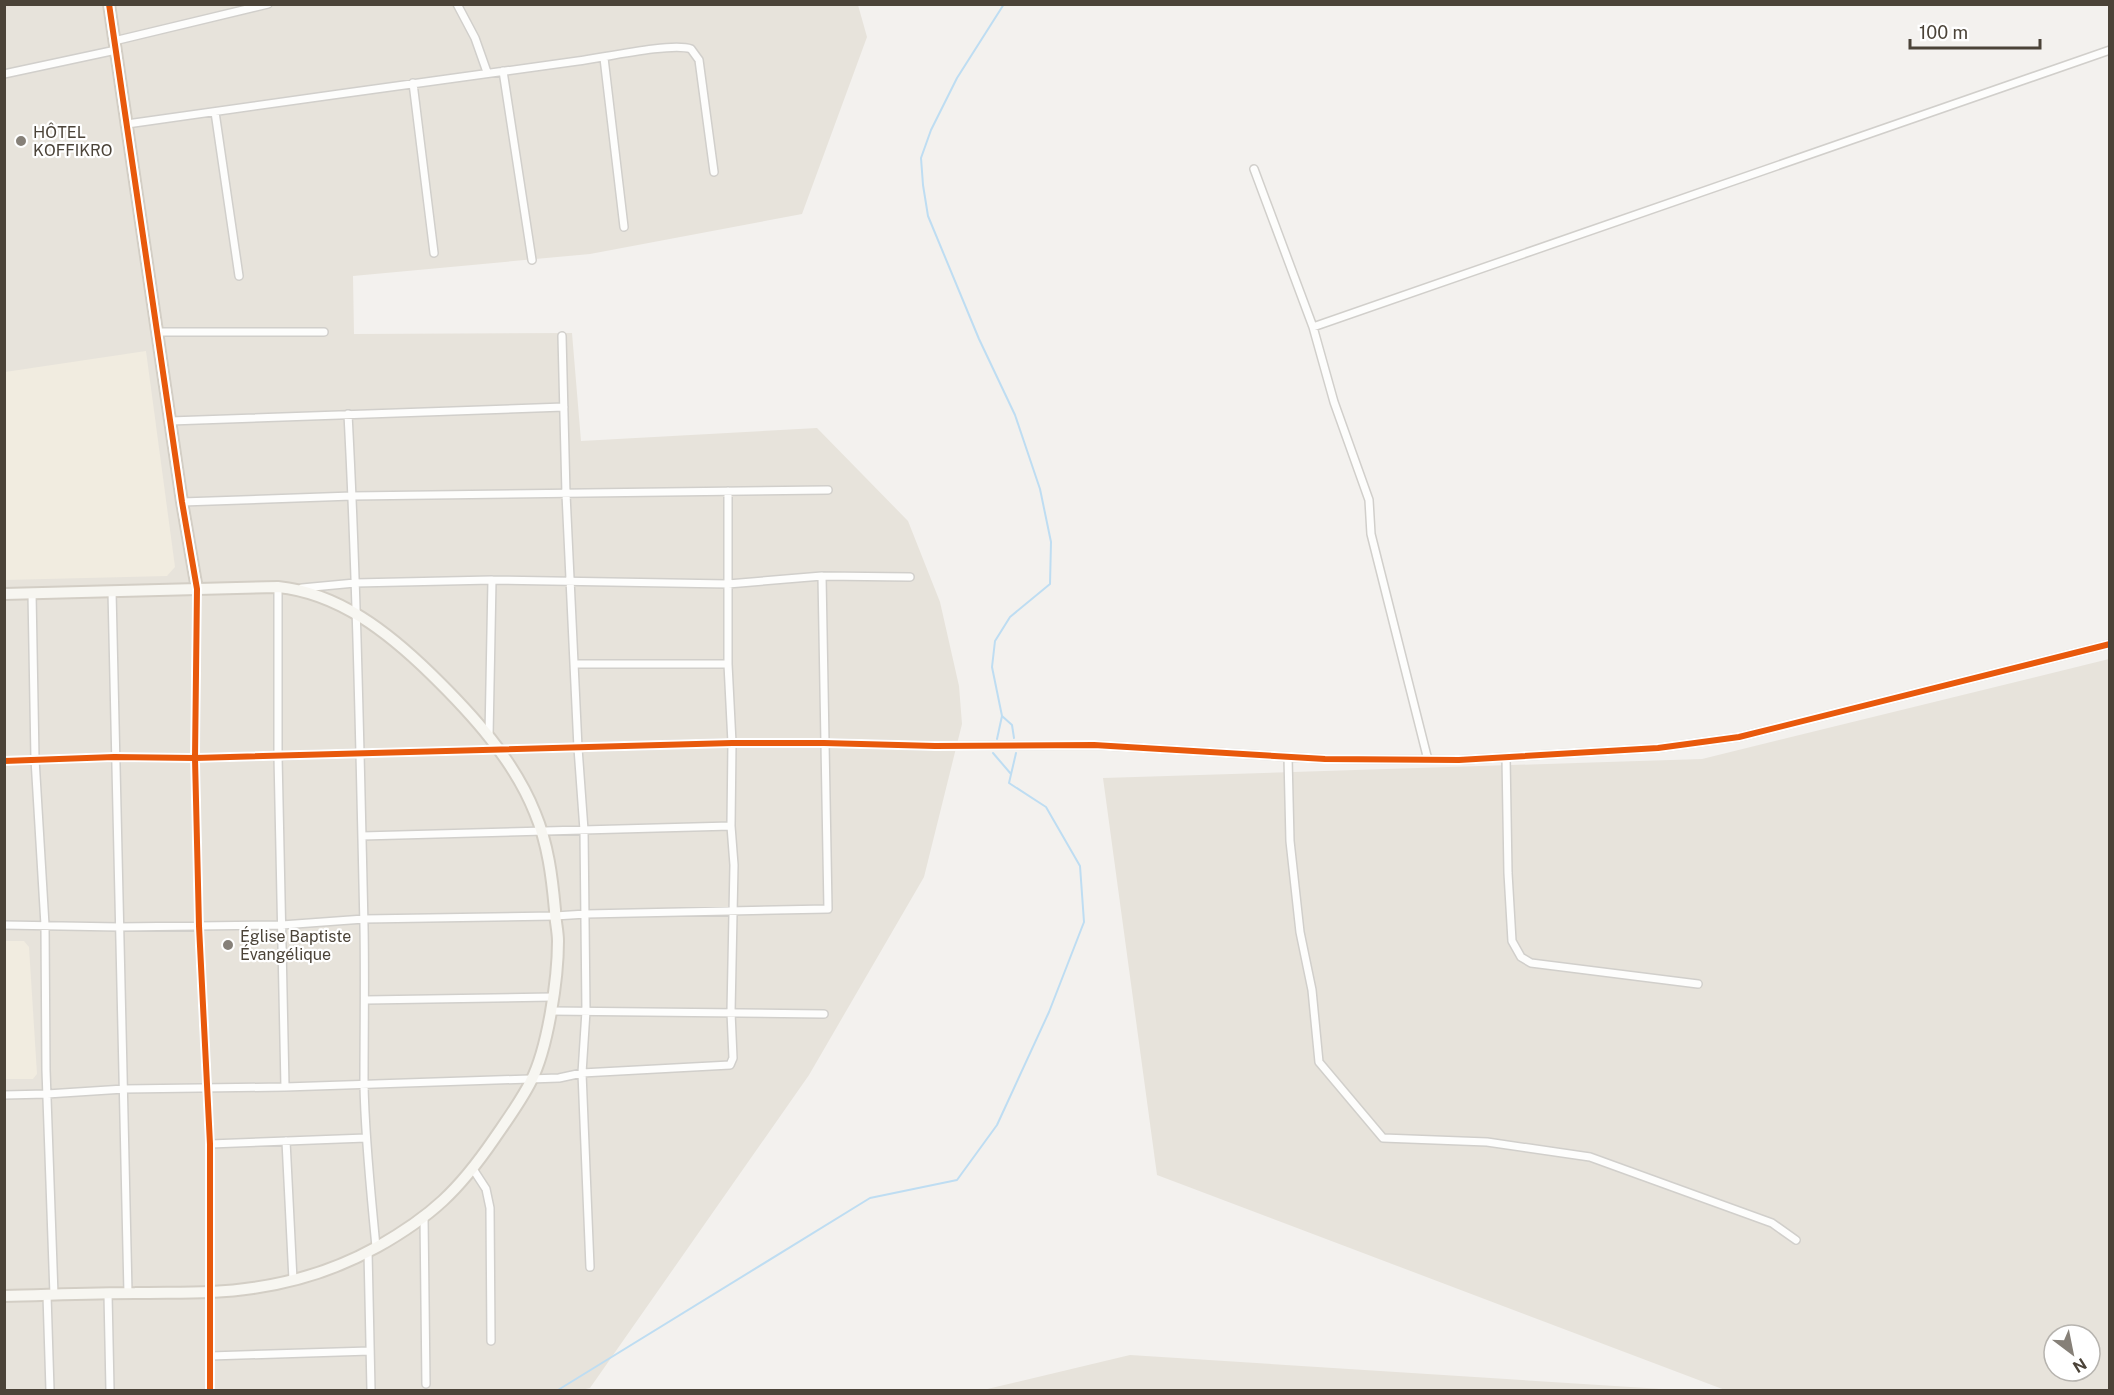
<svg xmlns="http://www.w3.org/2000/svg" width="2114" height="1395" viewBox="0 0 2114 1395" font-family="'Public Sans',sans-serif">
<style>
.residential{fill:#e7e3db;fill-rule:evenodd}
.education{fill:#f1ece0}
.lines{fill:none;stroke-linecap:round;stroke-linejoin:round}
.stream{stroke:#beddf2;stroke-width:2}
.street-casing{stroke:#d1cfcb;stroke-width:10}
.secondary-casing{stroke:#d3cec5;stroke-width:14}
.street{stroke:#fdfdfc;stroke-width:7}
.secondary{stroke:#f7f6f1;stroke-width:10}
.cycleway-casing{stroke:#fff;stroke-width:10}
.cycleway{stroke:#e8590c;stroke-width:6}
.poi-dot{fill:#868078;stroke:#fff;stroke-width:2}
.labels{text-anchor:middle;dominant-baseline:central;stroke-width:4.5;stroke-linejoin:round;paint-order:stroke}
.poi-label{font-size:16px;fill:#4b4338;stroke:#fff;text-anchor:start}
</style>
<rect width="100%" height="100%" fill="#f3f1ee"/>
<!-- residential -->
<path class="residential" d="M5,5H858L867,37L802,214L590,254L353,276L354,334L572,333L581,441L817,428L908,521L940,602L959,686L962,724L924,877L809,1075L590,1388L581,1390H5Z
M2109,659V1390H1725L1157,1175L1103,778L1702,759ZM2054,1335H2090V1371H2054Z
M1130,1355L1678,1390H983Z"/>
<!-- education -->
<path class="education" d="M146,351L175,567L167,576L5,580V372Z
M5,941H24L29,947L37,1074L33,1079H5Z"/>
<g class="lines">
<!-- stream -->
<path class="stream" d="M1004,4L957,78L931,130L921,158L923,185L928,216L979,339L1015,415L1040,489L1051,542L1050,584L1010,617L995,641L992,667L1002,716L1012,725L1014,738
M997,739L1002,716
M993,753L1011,774
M558,1390L870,1198L957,1180L997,1125L1049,1012L1084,922L1080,866L1046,807L1009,783L1016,753"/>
<!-- street casing -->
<g class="street-casing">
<path id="street" d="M457,4L475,38L487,72
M114,41L268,4
M604,58L624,227
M503,71L532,260
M4,74L116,50
M413,83L434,253
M215,112L239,276
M127,124C277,103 428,81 578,61C602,58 672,42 691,49L699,60L714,172
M1254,169L1313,327L1334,402L1369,500L1371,534L1428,760
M1313,327L2110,50
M158,332H324
M562,336L566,494L578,748L584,830L586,1011L582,1073L590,1267
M348,414C357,585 360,756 364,926C365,979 364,1032 364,1085C365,1139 371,1193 376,1247
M170,421L564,407
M182,502L352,496L828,490
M278,587V756L285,1087
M302,588L355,583L492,580L728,584L822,576L910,577
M197,589L195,758L199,926L210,1144V1390
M112,591L128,1293
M32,593L35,759L45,925L46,1070L54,1295
M574,664H728
M489,736L492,580
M1288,757L1290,841L1300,932L1312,990L1319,1062L1383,1138L1487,1142L1590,1157L1772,1223L1796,1240
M1506,757L1508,873L1512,941L1521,957L1531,963L1698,984
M4,761L114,757L195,758L732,743H824L935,746L1094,745L1325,759L1459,760L1658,748L1739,737L2110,644
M362,836L731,826
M4,925L119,927L282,925L364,919L555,916L586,914L828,909L822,576
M366,1000L553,997
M551,1011L824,1014
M4,1095L47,1094L124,1089L285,1087L559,1078L582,1073L730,1065L733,1058L731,1012L734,865L731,826L732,743L728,664V491
M286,1141L293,1280
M210,1144L366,1138
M473,1169L486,1189L490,1208L491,1341
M424,1217L426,1384
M368,1251L371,1390
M108,1294L110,1390
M47,1295L50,1390
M210,1356L370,1351"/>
</g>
<!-- secondary casing -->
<g class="secondary-casing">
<path id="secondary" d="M109,4L182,502L197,589
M4,594L278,587C339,593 389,633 431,674C472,714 514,760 535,813C548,844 552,877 555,910C555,920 558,931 558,941C558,978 548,1048 531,1081C521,1101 507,1120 494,1139C459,1190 432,1216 377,1247C339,1268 296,1282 253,1288C215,1294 174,1292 135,1293C92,1293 48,1295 4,1296"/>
</g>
<!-- street -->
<use href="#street" class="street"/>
<!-- secondary -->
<use href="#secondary" class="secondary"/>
<!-- cycleway casing -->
<g class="cycleway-casing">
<path id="cycleway" d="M109,4L182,502L197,589L195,758L199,926L210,1144V1390
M4,761L114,757L195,758L732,743H824L935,746L1094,745L1325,759L1459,760L1658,748L1739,737L2110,644"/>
</g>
<!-- cycleway -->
<use href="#cycleway" class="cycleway"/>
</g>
<!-- markers -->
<g class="poi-dot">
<circle cx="21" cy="141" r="6"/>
<circle cx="228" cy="945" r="6"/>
</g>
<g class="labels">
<!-- poi labels -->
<g class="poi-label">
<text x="33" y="132">HÔTEL<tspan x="33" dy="18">KOFFIKRO</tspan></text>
<text x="240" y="936">Église Baptiste<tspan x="240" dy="18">Évangélique</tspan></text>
</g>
</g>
<!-- border -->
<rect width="2114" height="1395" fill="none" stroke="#4b4338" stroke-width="12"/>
<!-- north arrow -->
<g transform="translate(2072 1353) rotate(148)"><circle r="28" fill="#ffffff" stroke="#b7b4af" stroke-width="1.5"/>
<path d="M0-4.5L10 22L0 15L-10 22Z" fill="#868078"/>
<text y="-9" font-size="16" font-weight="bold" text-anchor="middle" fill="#4b4338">N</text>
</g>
<!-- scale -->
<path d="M1910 39v9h130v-9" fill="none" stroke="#4b4338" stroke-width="3"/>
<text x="1919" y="39" font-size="18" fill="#4b4338" stroke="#ffffff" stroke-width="4.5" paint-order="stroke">100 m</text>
</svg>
